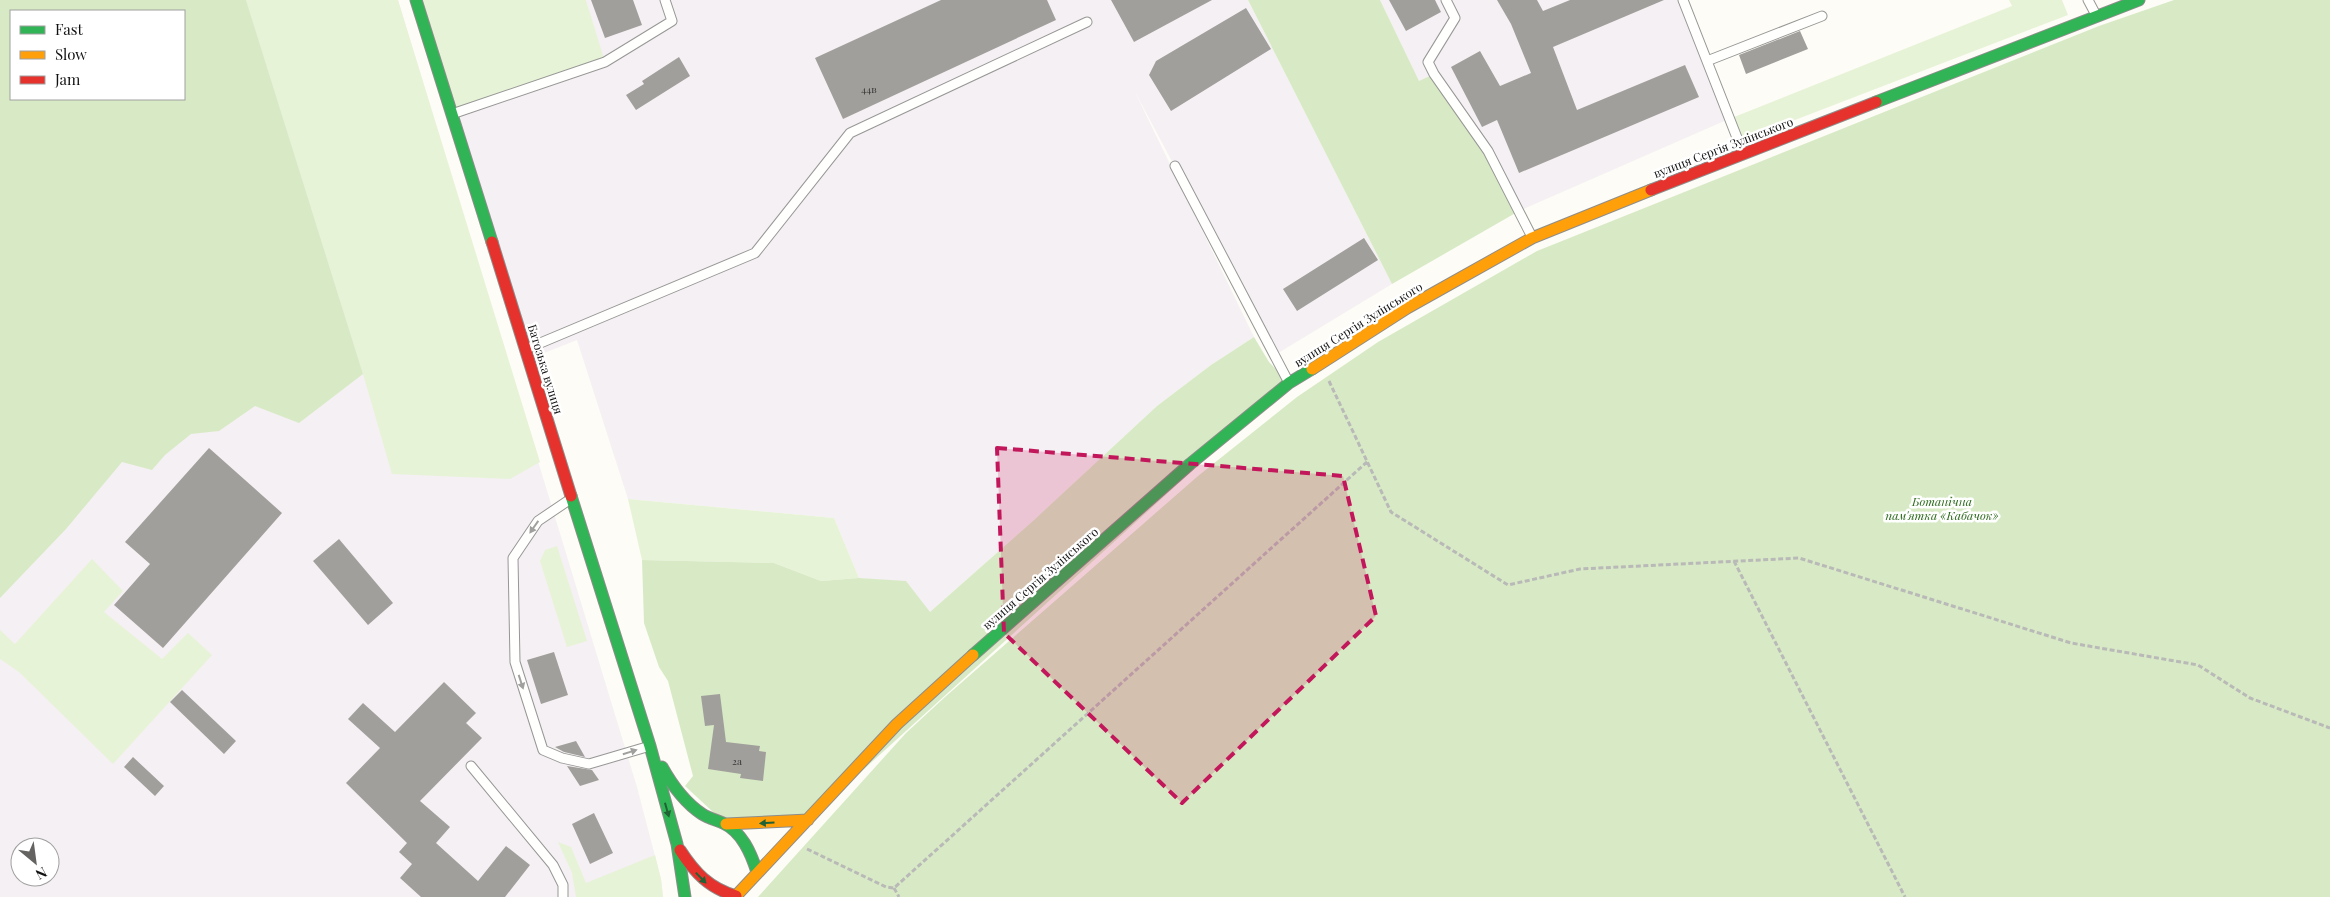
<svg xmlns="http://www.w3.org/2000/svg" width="2330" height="897" viewBox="0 0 2330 897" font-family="'Playfair Display',serif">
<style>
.industrial{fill:#f5f0f3;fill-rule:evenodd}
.green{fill:#e7f3d7}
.forest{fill:#d8eac5;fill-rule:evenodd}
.building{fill:#a19f9c}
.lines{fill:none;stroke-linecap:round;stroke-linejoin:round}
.lane-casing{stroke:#979795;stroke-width:11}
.fast-casing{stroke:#8e8d8b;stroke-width:13}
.slow-casing{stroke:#8e8d8b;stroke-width:13}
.jam-casing{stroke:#8e8d8b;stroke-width:13}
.path{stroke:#b9b9b8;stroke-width:3;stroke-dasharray:5 2.5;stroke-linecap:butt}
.lane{stroke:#fffffe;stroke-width:9}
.fast{stroke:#30b455;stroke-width:11}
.slow{stroke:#ff9f0a;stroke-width:11}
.jam{stroke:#e5322d;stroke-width:11}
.oneway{fill:#a0a09f}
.oneway2{fill:#206233}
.marked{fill:#c2185b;fill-opacity:0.2;stroke:#c2185b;stroke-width:4;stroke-dasharray:10 6;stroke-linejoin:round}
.labels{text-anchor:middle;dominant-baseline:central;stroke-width:5;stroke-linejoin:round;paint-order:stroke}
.number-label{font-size:10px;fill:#353434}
.street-label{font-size:12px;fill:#111;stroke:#fff}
.park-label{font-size:12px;font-style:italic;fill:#2f6b1f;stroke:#fff}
</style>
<rect width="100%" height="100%" fill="#fdfcf7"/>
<!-- industrial -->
<path class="industrial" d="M0,0H398L637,787L661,879L663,897H0ZM11,11H184V99H11ZM20,847H50V877H20Z
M586,0H1248L1392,284L1275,355L1134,90L1254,337L1211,365L1157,406L1034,520L929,613L906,582L859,578L834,518L628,499L577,340L529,359L452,114L604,62Z
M1380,0H1683L1729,119L1519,211L1433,74L1419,82Z"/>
<!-- green -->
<path class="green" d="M246,0H398L540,462L510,479L392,474L363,374Z
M416,0H586L605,62L452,114Z
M2009,0H2062L2068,15L1738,142L1729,119L2012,6Z
M628,499L834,518L859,578L821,581L774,563L642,560Z
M557,546L587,641L567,647L540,561L545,550Z
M92,559L123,591L104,612L162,659L188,633L212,655L113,764L19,672L0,659V630L15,644Z
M558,842L571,847L586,883L655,855L661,879L663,897H576L572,873Z"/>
<!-- forest -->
<path class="forest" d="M0,0H246L363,374L299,423L255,406L219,431L191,434L165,455L152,470L122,462L66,529L0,598ZM184,11V99H11V11Z
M1248,0H1380L1419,81L1434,74L1488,151L1519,211L1392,284Z
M2174,0H2330V897H758L906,733L945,697L1198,476L1297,397L1378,342L1537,251L2099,26Z
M1254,337L1269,362L1289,383L808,820L726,824L685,786L693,776L668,681L659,667L644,623L642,560L774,563L821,581L859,578L906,581L930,612L1034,520L1157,406L1211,365Z"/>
<!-- building -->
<path class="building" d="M591,0H633L642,25L605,38Z
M941,0H1047L1056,20L843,119L815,58Z
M1111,0H1212L1134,42Z
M1389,0H1435L1441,12L1406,31Z
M1497,0H1537L1543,11L1570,0H1664L1553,47L1577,110L1685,65L1699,97L1519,173L1497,120L1482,127L1451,67L1480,51L1500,86L1531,73L1511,24Z
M1246,8L1271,49L1171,111L1149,75L1156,61Z
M1800,31L1808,49L1746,74L1739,55Z
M679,57L690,76L636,110L626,95L644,84L642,81Z
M1364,238L1378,260L1297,311L1283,289Z
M209,448L282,513L163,648L114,605L150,564L125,542Z
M339,539L393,603L368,625L313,561Z
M554,652L568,695L541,704L527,660Z
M444,682L476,713L466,723L482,738L420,801L450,827L436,843L478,881L506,846L530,865L505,897H421L400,878L412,864L399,852L407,843L346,783L380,748L348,719L363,703L395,732Z
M182,690L236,741L224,754L170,702Z
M720,694L726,742L760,746L759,751L766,752L763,781L740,778L741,774L708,769L714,725L705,726L701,696Z
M576,741L585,757L564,752L555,747Z
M133,757L164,786L155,796L124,767Z
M567,766L592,770L599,780L580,786Z
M594,813L613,853L590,864L572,824Z"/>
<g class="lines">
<!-- lane casing -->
<g class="lane-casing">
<path id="lane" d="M1446,0L1455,18L1428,62L1434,74L1488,151L1532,237
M1683,0L1743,153
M2088,0L2096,15
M1707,61L1822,16
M452,114L605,62L672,21L665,0
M1175,166L1288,381
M526,349L755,253L850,133L1087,22
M572,498L538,521L513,558L515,662L543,750L562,758L589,764L650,746
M471,766L553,865L563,885V897"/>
</g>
<!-- fast casing -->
<g class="fast-casing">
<path id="fast" d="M416,0L492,242
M1876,102L2139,0
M571,496L650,746L677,844L685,897
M973,655L1190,464L1289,383L1312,369
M662,767C672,785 684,802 702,814C708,818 716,820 723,823C742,832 751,853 757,872"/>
</g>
<!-- slow casing -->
<g class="slow-casing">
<path id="slow" d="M1312,369L1407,308L1532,238L1651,190
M726,824L808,820
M735,897L897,724L973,655"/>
</g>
<!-- jam casing -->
<g class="jam-casing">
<path id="jam" d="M1651,190L1876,102
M492,242L571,496
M680,850C695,873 709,888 736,896"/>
</g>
<!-- path -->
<path class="path" d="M1329,381L1391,512L1508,585L1580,569L1799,558L2071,643L2198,665L2250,698L2330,728
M1734,561L1905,897
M807,849L886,887L894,888L1368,461
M894,888L899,897"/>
<!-- lane -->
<use href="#lane" class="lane"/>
<!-- fast -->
<use href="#fast" class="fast"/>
<!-- slow -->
<use href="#slow" class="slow"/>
<!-- jam -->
<use href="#jam" class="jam"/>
</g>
<!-- one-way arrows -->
<defs><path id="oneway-solid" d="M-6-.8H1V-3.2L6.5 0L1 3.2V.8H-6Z" transform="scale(1.25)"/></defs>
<g class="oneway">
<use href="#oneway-solid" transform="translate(534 527) rotate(125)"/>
<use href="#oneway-solid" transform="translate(521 682) rotate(72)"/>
<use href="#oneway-solid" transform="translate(630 752) rotate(-17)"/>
</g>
<g class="oneway2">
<use href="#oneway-solid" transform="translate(667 810) rotate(74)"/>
<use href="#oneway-solid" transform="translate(767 823) rotate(177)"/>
<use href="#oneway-solid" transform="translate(701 878) rotate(46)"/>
</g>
<!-- marked area -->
<path class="marked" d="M997,448L1343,476L1376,616L1182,803L1004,633Z"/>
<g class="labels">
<!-- number labels -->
<g class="number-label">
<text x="869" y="89">44в</text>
<text x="737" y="761">2а</text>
</g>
<!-- street labels -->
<g class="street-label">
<text transform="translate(1723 147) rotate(-21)">вулиця Сергія Зулінського</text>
<text transform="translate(1358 324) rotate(-32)">вулиця Сергія Зулінського</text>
<text transform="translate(546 369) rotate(73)">Батозька вулиця</text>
<text transform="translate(1040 578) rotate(-41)">вулиця Сергія Зулінського</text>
</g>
<!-- park labels -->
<g class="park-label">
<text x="1942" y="501">Ботанічна<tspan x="1942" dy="14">пам'ятка «Кабачок»</tspan></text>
</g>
</g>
<!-- legend -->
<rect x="10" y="10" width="175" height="90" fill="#ffffff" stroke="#a0a0a0"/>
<rect x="20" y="26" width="25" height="8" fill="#30b455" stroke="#a0a0a0"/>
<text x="55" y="35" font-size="15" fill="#111111">Fast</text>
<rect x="20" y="51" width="25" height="8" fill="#ff9f0a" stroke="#a0a0a0"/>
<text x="55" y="60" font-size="15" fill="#111111">Slow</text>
<rect x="20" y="76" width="25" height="8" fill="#e5322d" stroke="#a0a0a0"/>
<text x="55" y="85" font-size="15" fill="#111111">Jam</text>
<!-- north arrow -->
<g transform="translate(35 862) rotate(151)"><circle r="24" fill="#ffffff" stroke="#a0a0a0"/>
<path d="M0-4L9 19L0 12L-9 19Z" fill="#646362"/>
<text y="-8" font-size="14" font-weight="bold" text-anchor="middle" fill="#111111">N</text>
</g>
</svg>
